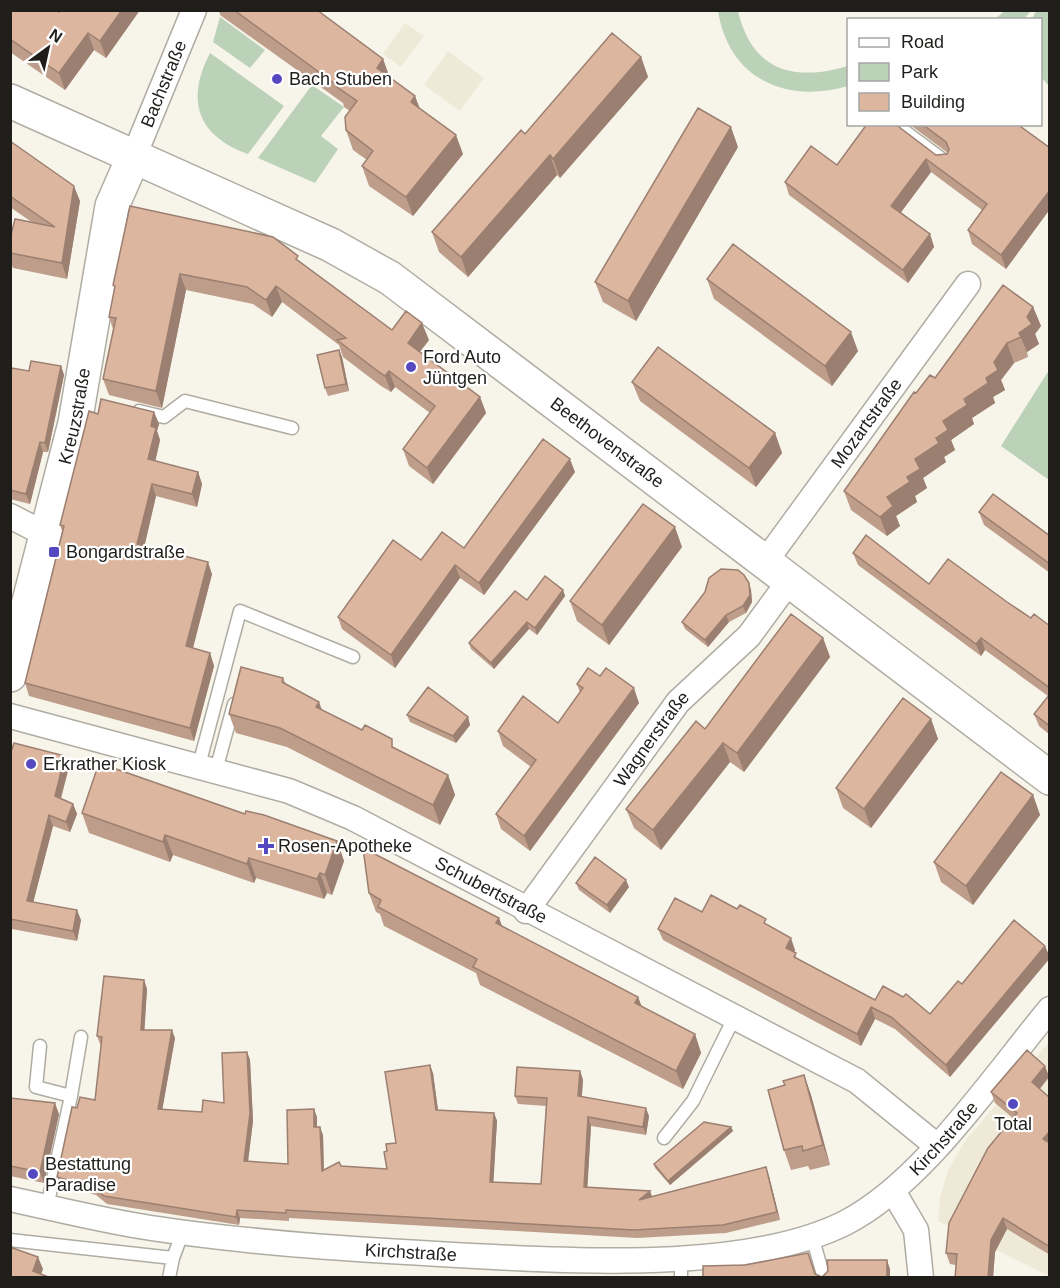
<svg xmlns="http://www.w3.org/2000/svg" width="1060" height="1288" viewBox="0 0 1060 1288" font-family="Helvetica,sans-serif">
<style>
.built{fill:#efead8}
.green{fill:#bcd2b8}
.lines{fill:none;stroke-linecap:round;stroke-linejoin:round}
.lane-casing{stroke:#afada3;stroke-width:15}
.street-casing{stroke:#afada3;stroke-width:27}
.secondary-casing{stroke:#afada3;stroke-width:36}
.lane{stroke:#fff;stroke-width:12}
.street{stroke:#fff;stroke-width:24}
.secondary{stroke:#fff;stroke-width:33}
.wall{fill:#be9d8a}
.shaded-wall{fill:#9b7f70}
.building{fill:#ddb6a0;stroke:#9b7f70;stroke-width:1.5}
.poi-dot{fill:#5648c0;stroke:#fff;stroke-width:2}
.labels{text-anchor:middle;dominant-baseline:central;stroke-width:4.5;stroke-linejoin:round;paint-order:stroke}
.poi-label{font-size:18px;fill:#1f1e1b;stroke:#fff;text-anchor:start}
.street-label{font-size:18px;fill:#1f1e1b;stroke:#fff}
</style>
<rect width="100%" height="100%" fill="#f7f4ea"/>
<!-- built -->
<path class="built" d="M405,23L424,36L401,67L383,54Z
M448,51L484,78L460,111L424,85Z
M1049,1042V1276L938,1221L940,1198L948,1170L965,1141Z"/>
<!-- green -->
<path class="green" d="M1006,10H1031V11L1024,19H995Z
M718,11H738C752,71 794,82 848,66V86C786,104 729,79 718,11Z
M1036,11H1049V86L1041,77L1040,20L1032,19Z
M220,17L265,50L250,68L213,42Z
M210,53L284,106L248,154C198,136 185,101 210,53Z
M312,85L344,107L321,136L338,149L315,183L258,158Z
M1049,370V480L1001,446Z"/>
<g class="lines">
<!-- lane casing -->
<g class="lane-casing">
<path id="lane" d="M895,124L946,162
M139,411L164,417L185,401L292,428
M199,765L240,611L353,657
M216,770L234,704
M40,1046L36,1087L71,1096L47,1207
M71,1096L81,1037
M664,1138L693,1101L734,1018
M812,1236L824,1278
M10,1240L173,1258L169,1278
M173,1258L179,1242L177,1231
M681,1278V1258"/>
</g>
<!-- street casing -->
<g class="street-casing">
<g id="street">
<path id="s1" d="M134,156L194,10"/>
<path d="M10,516L47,535"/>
<path id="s2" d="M765,562L968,284"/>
<path id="s3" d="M10,716L289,791L353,818L857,1081L937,1146"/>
<path id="s4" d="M526,911L678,702L749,636L790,580"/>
<path d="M893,1191L916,1230L921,1278"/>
<path id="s5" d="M10,1199C57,1209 104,1221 151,1228C264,1245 379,1251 494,1257C595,1262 753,1269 845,1223C922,1184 994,1076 1050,1009"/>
</g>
</g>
<!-- secondary casing -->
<g class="secondary-casing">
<g id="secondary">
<path id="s6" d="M10,101L331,245L390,278L1050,778"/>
<path id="s7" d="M10,675L75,423L112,206L134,156"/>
</g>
</g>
<!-- lane -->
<use href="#lane" class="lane"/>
<!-- street -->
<use href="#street" class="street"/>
<!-- secondary -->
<use href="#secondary" class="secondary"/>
</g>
<!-- wall -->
<path class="wall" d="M10,10L59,12L60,10H140L106,58L94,50L65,90L10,52Z
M219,10H317L383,59L390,78L415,96L420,109L463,154L413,216L369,186L362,166L367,160L353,150L346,130L350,111L344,107L343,103L220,15Z
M641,57L648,77L560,178L557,175L468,277L439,252L432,232L525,134Z
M909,124H1022L1020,127L1050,148V209L1006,269L972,244L968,230L982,210L931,172L901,212L930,234L934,247L908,283L789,195L785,182L837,165L947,154L948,153Z
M10,141L80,201L67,279L13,268L10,260V239L33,223L10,207Z
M738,147L636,321L603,302L595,282Z
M130,206L300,262L392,330L429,340L420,352L480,397L486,413L433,484L409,466L403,449L430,413L395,387L391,392L381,386L343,357L339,345L282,302L272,317L253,304L186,290L162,408L109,395L103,379L113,329L109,317L115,289L113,285Z
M707,279L858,351L832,386L714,299Z
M1033,307L1041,326L1035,334L1039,344L1027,352L1028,357L1014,363L1001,380L1005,390L993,397L995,403L972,418L974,424L951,440L955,450L944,457L946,462L923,478L927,488L915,496L917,502L896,516L900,526L887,536L851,510L844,491L916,393L935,378Z
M339,350L342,357L349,391L328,396L325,388Z
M61,366L64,375L48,452H43L30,504L10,499V375Z
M632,382L775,433L782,453L756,487L640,401Z
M154,412L159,424L157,431L160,440L155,461L198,472L202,484L197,507L156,496L144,546L212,574L193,648L210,653L214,666L194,741L29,696L25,683L62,531L60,525L98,414Z
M575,472L484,595L460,578L395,668L342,629L338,617L421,560L464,548Z
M979,512L1050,536V573L984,525Z
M682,547L609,645L577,621L570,601Z
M853,553L929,584L1007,602L1031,618L1050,626V735L1039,726L1034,714L1048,696L985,650L981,656L858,565Z
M749,583L751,590L752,602L746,613L729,622L708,647L685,629L682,622L705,592Z
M563,590L565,596L537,635L529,629L494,669L471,649L469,643L527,600Z
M823,638L830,657L744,772L730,762L661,850L634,828L626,809L705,729Z
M283,678L286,684L322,710L448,775L455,795L440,825L287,747L236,733L229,714Z
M577,684L639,703L530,851L501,829L496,814L531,767L503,746L498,731L558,723L580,693Z
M407,715L468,717L470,725L456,743L410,722Z
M931,719L938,739L871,828L843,808L836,788Z
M10,755L69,767L61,799L73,804L77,814L70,832L53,826L33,902L81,920L77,941L12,929L10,935Z
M1033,795L1040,815L973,905L941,882L934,862Z
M82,813L245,814L337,841L344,861L332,895L327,893L324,899L256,878L254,883L173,855L170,862L89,833Z
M576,883L629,887L610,913L579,890Z
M369,893L502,927L638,997L642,1007L695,1034L701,1053L683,1089L480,985L476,973L384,926L380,914L376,912Z
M737,909L768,926L795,950L794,953L797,958L875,1000L930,1014L962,984L1045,946L1050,958L950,1077L895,1029L875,1019L861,1046L663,940L658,929L702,912Z
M144,980L147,989L144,1030L175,1038L162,1110L202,1112L224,1103L247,1052L250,1060L253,1121L248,1162L288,1164L317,1117V1127L323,1135L324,1170L341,1166L387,1169V1151L396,1143L433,1073L438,1110L494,1113L497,1121L493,1182L541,1184L546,1106L518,1104L515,1096L580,1071L583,1080L582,1096L649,1116L646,1135L591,1126L587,1187L650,1191L652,1197L766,1167L780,1220L726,1233L637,1238L289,1218V1221L240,1218L239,1225L107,1204L96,1195L60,1185L57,1177L77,1108L95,1100L101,1044H100L97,1036Z
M1045,1066L1049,1077L1040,1089L1050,1098V1255L1007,1229L995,1252L993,1278H955L956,1265L950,1264L946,1253L1013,1118L995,1103L991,1092Z
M804,1075L811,1095L830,1165L810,1170L808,1166L791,1170L784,1150L785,1085Z
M10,1098L59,1114L44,1183L10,1176Z
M731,1127L733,1131L670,1185L655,1168L654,1164Z"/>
<!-- shaded-wall -->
<path class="shaded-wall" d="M122,10H140L106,58L100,41Z
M88,33L94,50L65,90L59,73Z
M641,57L648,77L560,178L553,159Z
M383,59L390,79L377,68Z
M415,96L422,116L411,102Z
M731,127L738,147L636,321L628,301Z
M456,135L463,154L413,216L406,197Z
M550,155L557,175L468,277L461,257Z
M926,159L931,172L896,219L891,206Z
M74,186L80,201L67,279L62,263Z
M1050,190V209L1006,269L1001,255Z
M930,234L934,247L908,283L903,270Z
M180,274L186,290L162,408L156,391Z
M276,286L282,302L272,317L266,300Z
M1033,307L1041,326L1035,334L1039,344L1027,352L1019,333L1027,317Z
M422,323L429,340L414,359L408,343Z
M851,332L858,351L832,386L825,366Z
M1007,343L1014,363L1001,380L1005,390L993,397L995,403L972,418L974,424L951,440L955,450L944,457L946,462L923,478L927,488L915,496L917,502L896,516L900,526L887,536L880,517L887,497L907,477L915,459L936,438L943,421L986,378L994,362Z
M339,350L342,357L349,391L346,384Z
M61,366L64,375L48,452L45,443Z
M389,371L395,387L391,392L385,376Z
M480,397L486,413L433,484L427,468Z
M154,412L159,424L157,431L160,440L153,472L148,459L151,426Z
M775,433L782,453L756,487L749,468Z
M40,442L43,452L30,504L26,494Z
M570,459L575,472L484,595L479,583Z
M198,472L202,484L197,507L192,494Z
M152,484L156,496L142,557L137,544Z
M675,527L682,547L609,645L602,625Z
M208,562L212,574L190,659L186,646Z
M455,565L460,578L395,668L391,655Z
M749,583L751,590L752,602L746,613L743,606Z
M563,590L565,596L537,635L535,628Z
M726,615L729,622L708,647L705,640Z
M527,622L529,629L494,669L491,663Z
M823,638L830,657L744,772L737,753Z
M981,638L985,650L981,656L976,644Z
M210,653L214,666L194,741L190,728Z
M634,688L639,703L530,851L524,836Z
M319,702L326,721L316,707Z
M468,717L470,725L456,743L453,736Z
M931,719L938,739L871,828L864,809Z
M723,743L730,762L661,850L653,830Z
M65,756L69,767L58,807L55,796Z
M448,775L455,795L440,825L433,805Z
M1033,795L1040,815L973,905L966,886Z
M73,804L77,814L70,832L66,822Z
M49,815L53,826L31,911L27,901Z
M165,835L173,855L170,862L163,842Z
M337,841L344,861L332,895L325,875Z
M249,858L256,878L254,883L247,864Z
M320,873L327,893L324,899L317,879Z
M626,880L629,887L610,913L607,905Z
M77,910L81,920L77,941L73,931Z
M499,918L506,936L496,923Z
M791,938L795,950L790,960L786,948Z
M1045,946L1050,958L950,1077L946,1065Z
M144,980L147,989L144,1038L141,1030Z
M638,997L645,1016L635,1003Z
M871,1007L875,1019L861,1046L857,1034Z
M172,1030L175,1038L161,1117L158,1109Z
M695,1034L701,1053L683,1089L676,1071Z
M247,1052L250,1060L253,1121L247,1169L244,1161Z
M430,1065L433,1073L439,1118L436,1110Z
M1045,1066L1049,1077L1036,1093L1032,1082Z
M580,1071L583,1080L581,1104L578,1096Z
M804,1075L811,1095L830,1165L823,1145Z
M55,1103L59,1114L44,1183L40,1172Z
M646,1108L649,1116L646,1135L643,1127Z
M314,1109L317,1117V1136L314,1127Z
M494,1113L497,1121L493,1190L490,1182Z
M588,1117L591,1126L587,1195L584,1187Z
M320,1127L323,1135L324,1180L322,1171Z
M731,1127L733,1131L670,1185L668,1181Z
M1050,1131V1148L1043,1139Z
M766,1167L769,1176L780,1220L777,1212Z
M650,1191L653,1199L639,1200Z
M237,1210L240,1218L239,1225L236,1217Z
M1003,1218L1007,1229L995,1252L993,1278H988L991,1240Z
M38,1257L43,1269L40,1278L33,1271Z
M887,1260L890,1269V1278H887Z"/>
<!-- building -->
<path class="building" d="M10,10H57L59,12L60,10H122L100,41L88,33L59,73L10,39Z
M234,10H317L383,59L377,68L415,96L411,102L456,135L406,197L362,166L373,151L346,130L345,117L357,101L337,87L338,86Z
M612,33L641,57L553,159L550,155L461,257L432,232L521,130L525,134Z
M698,108L731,127L628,301L595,282Z
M867,124H895L936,155L947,154L949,149L946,142L922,124H1017L1050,148V190L1001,255L968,230L987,204L926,159L891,206L930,234L903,270L785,182L811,146L837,165Z
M10,141L74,186L62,263L10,253V239L15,219L55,227L10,196Z
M130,206L273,237L298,256L296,259L392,330L406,311L422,323L408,343L480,397L427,468L403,449L435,406L389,371L385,376L375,369L337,340L346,338L276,286L266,300L247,287L180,274L156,391L103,379L116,318L109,317L115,286L113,285Z
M733,244L851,332L825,366L707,279Z
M1003,285L1033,307L1027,317L1032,324L1019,333L1021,337L1007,343L994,362L998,370L986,378L988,383L964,399L967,405L943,421L948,430L936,438L939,443L915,459L920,469L907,477L910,482L887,497L893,506L880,517L844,491L914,392L916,393L930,375L935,378Z
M658,347L775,433L749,468L632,382Z
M339,350L346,384L325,388L317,355Z
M31,361L61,366L45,443L40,442L26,494L10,490V375L12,368L29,371Z
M101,399L154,412L151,426L156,428L148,459L198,472L192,494L152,484L137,544L208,562L186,646L210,653L190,728L25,683L64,526L60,525L89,411L98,414Z
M543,439L570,459L479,583L455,565L391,655L338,617L393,540L421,560L442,532L464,548Z
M993,494L1050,536V564L979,512Z
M643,504L675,527L602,625L570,601Z
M866,535L929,584L948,559L1007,602L1031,618L1034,614L1050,626V688L981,638L976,644L853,553Z
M721,569L738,570L744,575L749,583L750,595L743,606L726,615L705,640L682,622L705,592L709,578Z
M545,576L563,590L535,628L527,622L491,663L469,643L515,591L527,600Z
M791,614L823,638L737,753L723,743L653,830L626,809L696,721L705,729Z
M241,667L283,678L282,682L319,702L316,707L362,730L365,725L392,739V747L448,775L433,805L280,728L229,714Z
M588,668L600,676L606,668L634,688L524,836L496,814L536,760L498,731L523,696L558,723L583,688L577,684Z
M428,687L468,717L453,736L407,715Z
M1050,694V726L1034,714Z
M903,698L931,719L864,809L836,788Z
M14,743L65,756L55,796L73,804L66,822L49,815L27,901L77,910L73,931L10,919V755Z
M99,763L245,814L246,811L264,815L337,841L325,875L320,873L317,879L249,858L247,864L165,835L163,842L82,813Z
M1001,772L1033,795L966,886L934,862Z
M363,848L499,918L496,923L638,997L635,1003L695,1034L676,1071L473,967L477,959L378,907L381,900L369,893Z
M595,857L626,880L607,905L576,883Z
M711,895L737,909L740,905L766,919L764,923L791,938L786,948L796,953L794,957L875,1000L883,986L903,997L906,994L930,1014L958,981L962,984L1014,920L1045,946L946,1065L891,1017L871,1007L857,1034L658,929L675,898L702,912Z
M104,976L144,980L141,1030H172L158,1109L202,1112L203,1100L224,1103L222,1053L247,1052L250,1113L244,1161L288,1164L287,1110L314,1109V1127H320L322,1171L339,1162L341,1166L387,1169L384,1152L387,1151L386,1144L396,1143L385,1072L430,1065L436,1110L494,1113L490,1182L541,1184L547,1098L515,1096L517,1067L580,1071L578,1096L646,1108L643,1127L588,1117L584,1187L650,1191L639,1200L766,1167L777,1212L723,1225L634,1230L286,1210V1213L237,1210L236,1217L104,1196L93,1187L57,1177L72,1107L77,1108L80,1097L95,1100L102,1037L97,1036Z
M1027,1050L1045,1066L1032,1082L1050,1098V1131L1043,1139L1050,1143V1247L1003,1218L991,1240L988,1278H955L957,1254L946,1253L949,1223L988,1148L1017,1113L991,1092Z
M804,1075L823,1145L803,1151L802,1146L784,1150L768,1090L785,1085L783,1081Z
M10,1098L55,1103L40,1172L10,1166Z
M704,1122L731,1127L668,1181L654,1164Z
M10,1247L38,1257L33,1271L51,1278H10Z
M808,1253L815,1274L822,1277L828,1271L827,1260H887V1278H703V1266L745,1265Z"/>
<!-- markers -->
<g class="poi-dot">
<circle cx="277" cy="79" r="6"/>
<circle cx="411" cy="367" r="6"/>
<rect x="48" y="546" width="12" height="12" rx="3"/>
<circle cx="31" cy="764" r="6"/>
<path d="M263 837h6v6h6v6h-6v6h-6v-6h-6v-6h6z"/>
<circle cx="1013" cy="1104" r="6"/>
<circle cx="33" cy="1174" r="6"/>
</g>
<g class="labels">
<!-- poi labels -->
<g class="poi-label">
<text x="289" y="79">Bach Stuben</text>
<text x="423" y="357">Ford Auto<tspan x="423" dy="21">Jüntgen</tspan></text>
<text x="66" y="552">Bongardstraße</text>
<text x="43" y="764">Erkrather Kiosk</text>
<text x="278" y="846">Rosen-Apotheke</text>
<text x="1013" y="1124" text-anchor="middle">Total</text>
<text x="45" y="1164">Bestattung<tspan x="45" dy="21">Paradise</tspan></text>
</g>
<!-- street labels -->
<g class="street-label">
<text stroke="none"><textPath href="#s1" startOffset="78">Bachstraße</textPath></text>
<text stroke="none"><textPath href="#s7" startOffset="267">Kreuzstraße</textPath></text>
<text stroke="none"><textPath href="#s2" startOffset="172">Mozartstraße</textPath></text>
<text stroke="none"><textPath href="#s6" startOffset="692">Beethovenstraße</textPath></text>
<text stroke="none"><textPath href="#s4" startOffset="213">Wagnerstraße</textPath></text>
<text stroke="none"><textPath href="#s3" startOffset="514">Schubertstraße</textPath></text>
<text stroke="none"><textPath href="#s5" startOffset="975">Kirchstraße</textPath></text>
<text stroke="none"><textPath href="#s5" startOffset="405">Kirchstraße</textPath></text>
</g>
</g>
<!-- border -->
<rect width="1060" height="1288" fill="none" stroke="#1f1e1b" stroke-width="24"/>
<!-- legend -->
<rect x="847" y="18" width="195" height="108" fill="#ffffff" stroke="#a5a5a4" stroke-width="1.5"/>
<rect x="859" y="38" width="30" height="9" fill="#ffffff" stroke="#a5a5a4" stroke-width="1.5"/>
<text x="901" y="48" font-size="18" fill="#1f1e1b">Road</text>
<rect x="859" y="63" width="30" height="18" fill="#bcd2b8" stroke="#a5a5a4" stroke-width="1.5"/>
<text x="901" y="78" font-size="18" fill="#1f1e1b">Park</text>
<rect x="859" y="93" width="30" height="18" fill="#ddb6a0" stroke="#a5a5a4" stroke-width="1.5"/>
<text x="901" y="108" font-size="18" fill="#1f1e1b">Building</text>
<!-- north arrow -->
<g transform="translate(48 48) rotate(33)" stroke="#ffffff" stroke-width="4.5" paint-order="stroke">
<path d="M0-4.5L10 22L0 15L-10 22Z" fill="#1f1e1b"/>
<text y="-9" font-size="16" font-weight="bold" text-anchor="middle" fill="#1f1e1b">N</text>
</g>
</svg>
